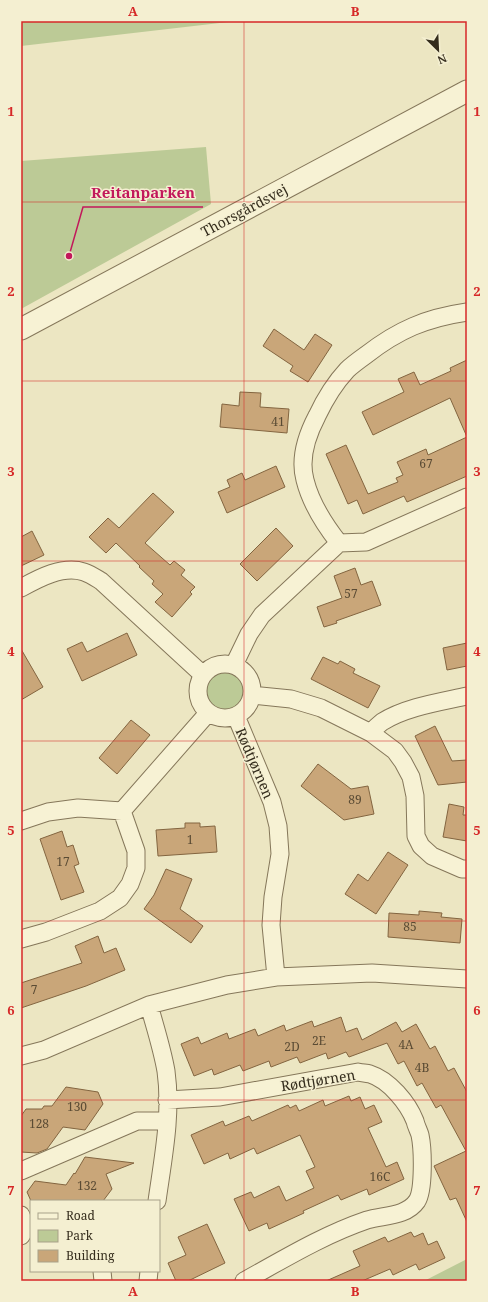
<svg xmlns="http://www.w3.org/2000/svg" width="488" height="1302" viewBox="0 0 488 1302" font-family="'Noto Serif',serif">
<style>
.green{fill:#bcca96}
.building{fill:#c9a679;stroke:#836540}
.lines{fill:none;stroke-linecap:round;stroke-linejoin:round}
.minor-casing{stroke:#85775a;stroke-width:19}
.tertiary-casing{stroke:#85775a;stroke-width:23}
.minor{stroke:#f7f2d4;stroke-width:17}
.tertiary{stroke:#f7f2d4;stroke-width:21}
.grid{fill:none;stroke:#d62828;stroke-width:1;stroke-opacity:0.55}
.labels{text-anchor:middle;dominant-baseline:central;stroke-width:3;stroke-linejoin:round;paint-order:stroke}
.number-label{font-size:12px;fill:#5a4b34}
.street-label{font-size:14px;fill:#352d1d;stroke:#f4efd1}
.leader{fill:none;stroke:#c2185b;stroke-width:1.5}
.callout-dot{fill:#c2185b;stroke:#f4efd1;stroke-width:1.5}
.callout-label{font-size:15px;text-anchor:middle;font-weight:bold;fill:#c2185b;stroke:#f4efd1;stroke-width:3;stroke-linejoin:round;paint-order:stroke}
.neatline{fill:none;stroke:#d62828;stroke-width:1.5}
.grid-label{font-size:13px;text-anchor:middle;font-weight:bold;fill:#d62828}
</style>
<rect width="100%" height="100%" fill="#ece6c2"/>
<!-- green -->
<path class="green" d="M21,21H237L21,46Z
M206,147L211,204L21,309V161Z
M204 691a21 21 0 1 1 42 0a21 21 0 1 1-42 0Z
M467,1259V1281H424Z"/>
<!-- building -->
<path class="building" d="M274,329L304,350L315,334L332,345L308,382L290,371L293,366L263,346Z
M467,360V476L407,502L404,496L363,514L357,500L348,504L326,454L346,445L368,494L398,482L396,478L403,475L397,462L426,449L428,455L467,437L450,398L373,435L362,412L404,392L398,379L414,372L420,385L451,371L450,368Z
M240,392L261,393L260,407L289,409L287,433L220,427L222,404L239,406Z
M276,466L285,487L227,513L218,492L230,487L227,480L242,473L245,480Z
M153,493L174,512L145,543L170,565L174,561L185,570L181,575L195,587L190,592L192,594L172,617L155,602L163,594L152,584L154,581L139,567L140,566L116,543L106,553L89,537L108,518L119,528Z
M276,528L293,546L257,581L240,564Z
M32,531L44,555L21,566V537Z
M355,568L361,585L372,581L381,605L336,621L337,623L324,627L317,607L342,598L334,576Z
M127,633L137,655L82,681L67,649L82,642L87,652Z
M467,643V666L447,670L443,648Z
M21,649L43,687L21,700Z
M323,657L338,664L340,661L355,669L353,673L380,686L368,708L311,679Z
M131,720L150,735L117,774L99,758Z
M435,726L452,761L467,760V782L438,785L415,736Z
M318,764L351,789L368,786L374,814L344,820L301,786Z
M449,804L464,807L463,815H467V841L443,837Z
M185,823H200V827L215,826L217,852L158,856L156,830L185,828Z
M62,831L67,847L73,845L79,864L74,866L84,892L61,900L40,839Z
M388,852L408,865L376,914L345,894L358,874L368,881Z
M166,869L192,879L180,909L203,926L191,943L144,909L154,895Z
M419,911L442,913L441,917L462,919L460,943L388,937L389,913L419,915Z
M98,936L104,953L116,948L125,970L86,986L21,1008V983L82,963L75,946Z
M341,1017L346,1032L357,1028L362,1040L396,1022L402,1032L416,1024L430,1049L435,1046L448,1071L454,1068L467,1092V1222L456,1198L450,1200L434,1166L466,1151L441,1105L436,1108L422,1083L417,1086L404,1061L398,1064L387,1043L349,1057L346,1052L328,1059L326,1053L300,1063L297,1057L271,1067L269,1061L243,1071L240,1065L214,1075L212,1069L194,1076L181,1044L198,1037L201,1044L227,1033L229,1039L255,1029L258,1036L284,1025L286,1031L312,1021L314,1027Z
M66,1087L98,1092L103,1104L85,1130L63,1127L47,1149L37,1153L21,1152V1116L26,1109H42L44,1106H52Z
M349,1096L351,1101L360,1097L365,1109L374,1105L382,1122L368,1128L386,1167L397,1162L404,1179L369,1195L367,1189L341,1200L338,1195L303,1211L304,1213L269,1229L267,1223L249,1231L234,1199L251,1192L254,1198L279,1186L286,1201L314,1188L306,1171L315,1167L300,1135L257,1154L254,1148L230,1159L228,1153L204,1164L191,1135L223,1121L225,1126L249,1116L252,1121L288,1105L290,1108L296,1105L299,1111L323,1100L325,1106Z
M85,1157L134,1163L106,1174L112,1189L103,1201H31L27,1192L35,1181L66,1185L74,1173L75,1174Z
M207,1224L225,1263L188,1281H176L168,1263L186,1255L178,1237Z
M411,1232L414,1237L423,1233L428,1245L437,1241L445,1258L419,1270L416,1264L393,1275L390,1269L362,1281H326L360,1266L353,1251L385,1237L388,1242Z"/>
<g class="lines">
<!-- minor casing -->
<g class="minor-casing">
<path id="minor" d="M339,543C324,524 311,504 305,480C299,458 307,435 317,416C325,399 334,384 347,370C352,365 359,360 366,355C398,330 426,318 467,312
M21,588C39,578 63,565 84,572C90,574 96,578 101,581L202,674
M198 691a27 27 0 1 1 54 0a27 27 0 1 1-54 0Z
M234,665L249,634L262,615L339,543L366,542L467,497
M252,695L291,699L321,708L371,733L395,751L403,762L411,777L415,796L416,836L421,846L432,856L462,869H467
M236,716L272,802L278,826L280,854L273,897L271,925L276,977
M371,733C374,729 378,725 382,722C406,707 440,702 467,696
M122,811L208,713
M21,821L48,812L78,808L122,811
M21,939L46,932L100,911L120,898L130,884L136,868V851L122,811
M149,1005C155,1027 162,1048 166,1071C172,1114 163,1158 157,1201
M21,1056L44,1050L149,1005L227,985L276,977L372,973L467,979
M167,1100L220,1097L358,1072C361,1073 366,1073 370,1074C389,1080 408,1103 415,1121C416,1126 419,1131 420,1135C423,1149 424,1190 417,1201C406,1217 383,1215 367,1220C323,1235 284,1259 244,1281
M21,1171L137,1121H167
M21,1215C24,1223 26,1229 21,1236
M102,1271L103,1281
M148,1281L149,1271"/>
</g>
<!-- tertiary casing -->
<g class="tertiary-casing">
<path id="tertiary" d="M21,329L467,91"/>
</g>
<!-- minor -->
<use href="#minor" class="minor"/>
<!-- tertiary -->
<use href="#tertiary" class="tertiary"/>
</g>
<!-- grid -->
<path class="grid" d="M244,21V1281M21,202H467M21,381H467M21,561H467M21,741H467M21,921H467M21,1100H467"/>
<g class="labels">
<!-- number labels -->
<g class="number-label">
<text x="278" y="421">41</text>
<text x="426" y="463">67</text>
<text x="351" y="593">57</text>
<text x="355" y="799">89</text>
<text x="190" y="839">1</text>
<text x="63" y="861">17</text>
<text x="410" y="926">85</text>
<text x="34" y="989">7</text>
<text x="319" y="1040">2E</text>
<text x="406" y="1044">4A</text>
<text x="292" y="1046">2D</text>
<text x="422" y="1067">4B</text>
<text x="77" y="1106">130</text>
<text x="39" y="1123">128</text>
<text x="380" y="1176">16C</text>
<text x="87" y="1185">132</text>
</g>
<!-- street labels -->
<g class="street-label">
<text transform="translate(244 210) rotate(-28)">Thorsgårdsvej</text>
<text transform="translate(255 763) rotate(67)">Rødtjørnen</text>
<text transform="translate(318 1080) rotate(-9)">Rødtjørnen</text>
</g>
</g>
<!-- callouts -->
<path class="leader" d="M69 256L83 207H203"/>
<circle class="callout-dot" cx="69" cy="256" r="4"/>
<g class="callout-label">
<text x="143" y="198">Reitanparken</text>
</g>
<!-- border -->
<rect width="488" height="1302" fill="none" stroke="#f4efd1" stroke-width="44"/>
<!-- legend -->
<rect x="30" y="1200" width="130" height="72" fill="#f4efd1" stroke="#a8a189"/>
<rect x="38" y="1213" width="20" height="6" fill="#f7f2d4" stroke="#a8a189"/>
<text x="66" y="1220" font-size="12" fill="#352d1d">Road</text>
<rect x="38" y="1230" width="20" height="12" fill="#bcca96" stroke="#a8a189"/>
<text x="66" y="1240" font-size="12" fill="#352d1d">Park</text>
<rect x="38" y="1250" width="20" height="12" fill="#c9a679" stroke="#a8a189"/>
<text x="66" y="1260" font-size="12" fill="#352d1d">Building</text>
<!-- north arrow -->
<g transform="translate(438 50) rotate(156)" stroke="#f4efd1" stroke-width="3" paint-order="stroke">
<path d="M0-3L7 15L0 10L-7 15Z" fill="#352d1d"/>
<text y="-6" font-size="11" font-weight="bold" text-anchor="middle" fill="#352d1d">N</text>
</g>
<rect x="22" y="22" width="444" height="1258" class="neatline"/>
<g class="grid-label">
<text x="133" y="16">A</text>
<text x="355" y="16">B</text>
<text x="11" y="116">1</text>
<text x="477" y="116">1</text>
<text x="11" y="296">2</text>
<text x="477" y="296">2</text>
<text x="11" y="476">3</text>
<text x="477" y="476">3</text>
<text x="11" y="656">4</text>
<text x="477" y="656">4</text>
<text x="11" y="835">5</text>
<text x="477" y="835">5</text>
<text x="11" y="1015">6</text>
<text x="477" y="1015">6</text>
<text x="11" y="1195">7</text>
<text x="477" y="1195">7</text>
<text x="133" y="1296">A</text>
<text x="355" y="1296">B</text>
</g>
</svg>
